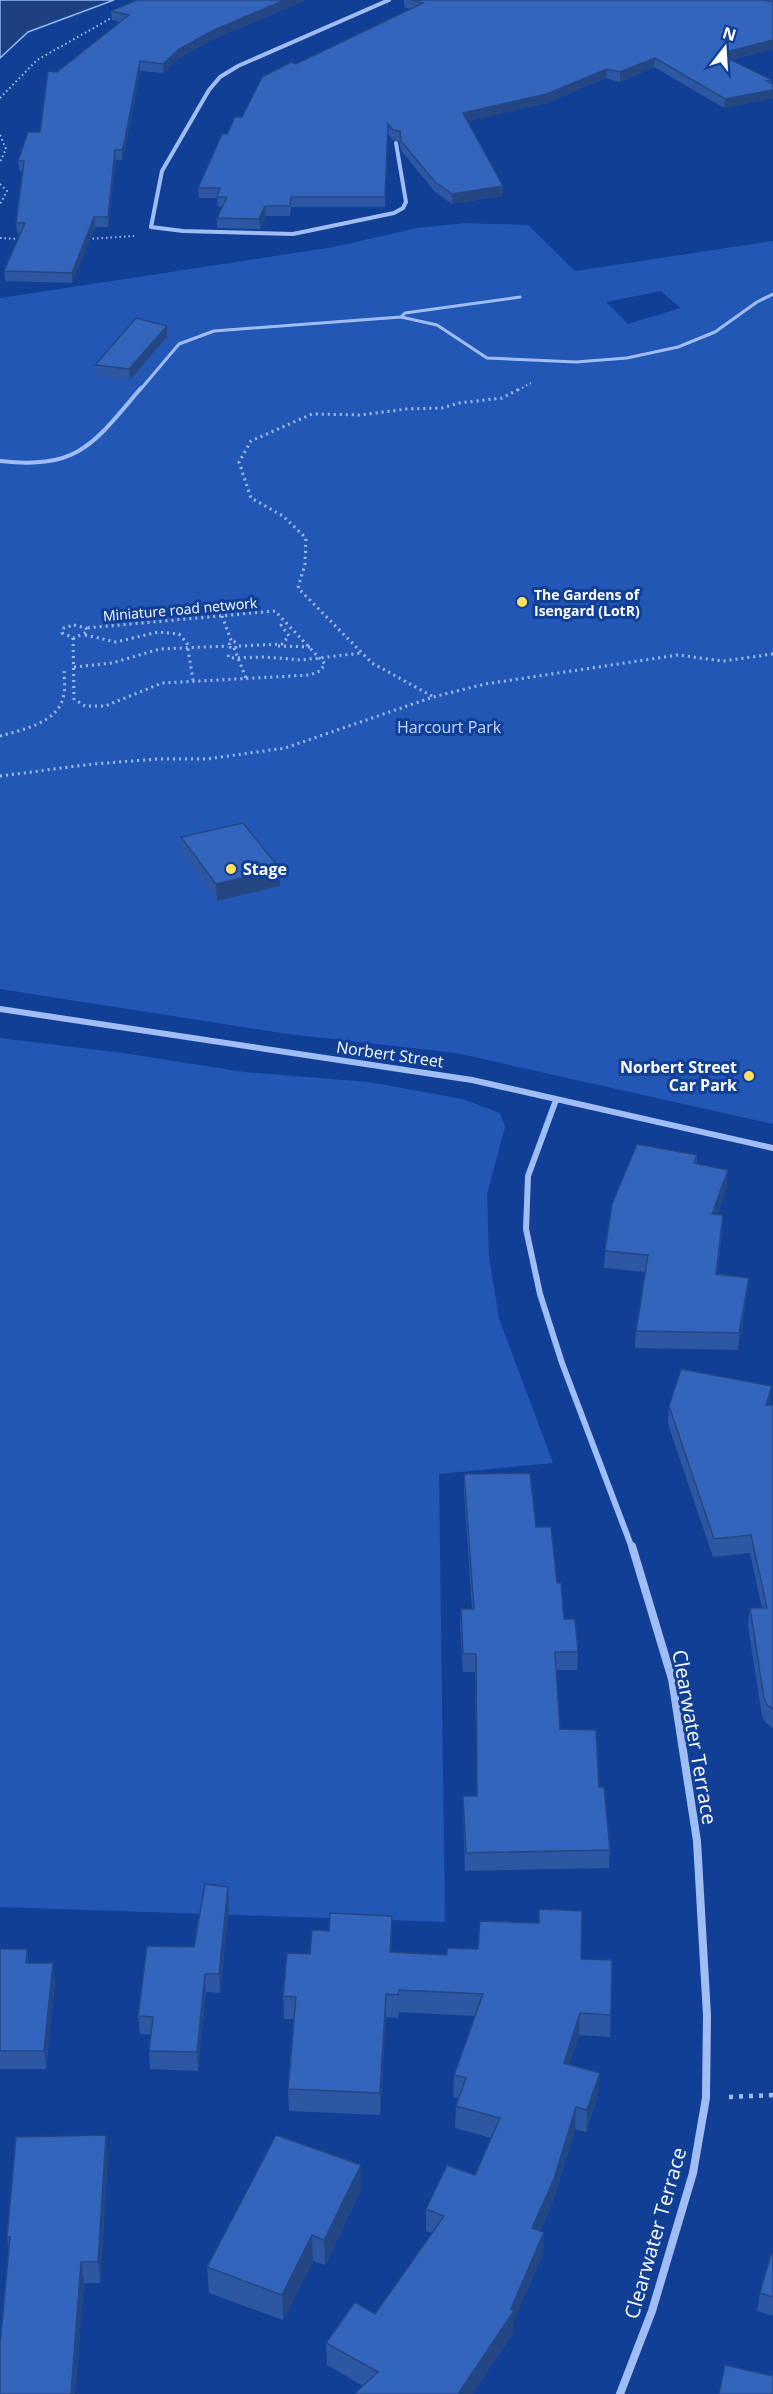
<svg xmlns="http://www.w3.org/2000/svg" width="773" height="2394" viewBox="0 0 773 2394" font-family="'Open Sans',sans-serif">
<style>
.green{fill:#2357b5;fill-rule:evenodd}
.water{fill:#1d4081;stroke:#91b7f7;stroke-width:1.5}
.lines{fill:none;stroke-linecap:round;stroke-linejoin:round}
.path-far2{stroke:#a0bef3;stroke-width:2;stroke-dasharray:1.5 3;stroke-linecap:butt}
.path-far1{stroke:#a0bef3;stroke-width:3;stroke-dasharray:2 4;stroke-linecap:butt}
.path{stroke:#a0bef3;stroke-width:4.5;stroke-dasharray:4 6;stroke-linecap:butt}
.service-far1{stroke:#a0bef3;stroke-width:3}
.service{stroke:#a0bef3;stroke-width:4}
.minor-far2{stroke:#a0bef3;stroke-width:4}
.minor-far1{stroke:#a0bef3;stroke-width:6}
.minor{stroke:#a0bef3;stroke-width:8}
.wall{fill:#2d57a2}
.shaded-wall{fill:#244784}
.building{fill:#3465bc;stroke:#244784;stroke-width:1.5}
.poi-dot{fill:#ffe062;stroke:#113f96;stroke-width:2}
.labels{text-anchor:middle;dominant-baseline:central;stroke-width:6;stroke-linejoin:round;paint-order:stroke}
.far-poi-label{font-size:14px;font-weight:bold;fill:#fff;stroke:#113f96;text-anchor:start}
.far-street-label{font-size:14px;fill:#fff;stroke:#113f96}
.park-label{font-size:16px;fill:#c8dbfe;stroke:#113f96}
.poi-label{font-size:16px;font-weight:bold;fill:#fff;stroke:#113f96;text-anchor:start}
.street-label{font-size:16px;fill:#fff;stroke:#113f96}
.near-street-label{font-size:20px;fill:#fff;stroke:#113f96}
</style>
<rect width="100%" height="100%" fill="#113f96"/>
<!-- green -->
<path class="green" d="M466,223L528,225L575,271L773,241V1124L456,1053L288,1034L0,989V298L334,247L417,228ZM661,291L680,308L628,324L606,302Z
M0,1038L123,1053L244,1072L369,1082L462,1099L500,1113L505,1127L487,1194L489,1256L499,1319L553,1463L439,1474L445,1922L0,1907Z"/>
<!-- water -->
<path class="water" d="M0,0H114L28,32L0,58Z"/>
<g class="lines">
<!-- path-far2 -->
<path class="path-far2" d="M0,98L37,60L115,16
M0,135L6,149L0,162
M0,184L7,191L0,204
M0,238L23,239
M88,239L134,236
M518,390L531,383"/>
<!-- path-far1 -->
<path class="path-far1" d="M222,616L232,643
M74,625L86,628L87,632L74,638L62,633L64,628Z
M85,635L116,642L158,632L179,634L187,643L193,680
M73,638L74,699L85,706H105L162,683L310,675L320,671L325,664L275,611L86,628
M229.5 645a3.5 3.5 0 1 1 7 0a3.5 3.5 0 1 1-7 0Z
M239,646L282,644L289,636L281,625L283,622
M278,646L310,647
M234,648L246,678
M228,655L229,658L265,657L302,660L361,653
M74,667L112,663L160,649L228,646
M432,696L372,663L298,588L305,564L306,538L283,516L251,498L239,462L251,441L312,414L361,415L406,409L442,408L459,403L502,398L521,388
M0,736C21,730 57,723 63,698C66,689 64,678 64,669
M0,776L93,764L158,759H207L285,748L433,697L485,684L678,655L723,661L773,654"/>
<!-- path -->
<path class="path" d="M729,2097L773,2095"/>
<!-- service-far1 -->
<path class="service-far1" d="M401,317L405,313L520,297
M140,390L179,344L214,331L401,317L437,325L487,358L576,362L627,358L678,347L715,332L757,302L773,294"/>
<!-- service -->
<path class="service" d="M0,461C79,470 94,443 141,388"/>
<!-- minor-far2 -->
<path class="minor-far2" d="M389,0L238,66L220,77L209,90L162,171L151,227L183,231L293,234L394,213L403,208L406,202L396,143"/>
<!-- minor-far1 -->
<path class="minor-far1" d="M0,1009L472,1080L773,1148
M556,1100L528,1176L526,1229L540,1294L562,1363L632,1548"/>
<!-- minor -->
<path class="minor" d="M620,2394L652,2311L693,2173L706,2098L707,2016L697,1841L672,1679L632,1546"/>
</g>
<!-- wall -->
<path class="wall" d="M137,0H306L214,39L179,58L163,73L140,71L125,149L122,160H116L108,227H95L72,283L5,281L4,271L20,233H17L16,223L22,171H19L18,161L40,132L57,72L120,22L112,20L111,11Z
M404,0H773V49L731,60L772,80V84L724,108L654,67L620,82L606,78L547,103L467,121L503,186V196L452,204L435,192L401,150L399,141L393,140L388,134L385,207H291L290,216H266L260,229L217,228V218L222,207H218L217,198H199L198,188L227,134L242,117L296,64L410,9L404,7Z
M167,337L130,380L95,376V365Z
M181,837L280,869V886L217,901L182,853Z
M697,1155V1164L727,1187L717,1215L722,1232L717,1274L749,1278L747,1295L738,1350L635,1348L636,1331L645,1272L604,1268L605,1251Z
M773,1405V1728L766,1723L762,1716L748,1626L750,1608H762L750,1553L713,1557L668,1424L669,1406Z
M464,1474L536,1527L557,1583L564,1619L578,1652L577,1670H556L560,1729L599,1787L610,1850L609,1868L465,1871L463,1814V1796H477L475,1672H463L460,1627L461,1609H472L464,1492Z
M229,1905L220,1993L206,1992L198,2071L150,2069L149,2051L150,2035L140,2034L138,2016Z
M392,1916L391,1952L447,1955L581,1959L611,2015L610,2037L579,2035L569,2064L598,2095L586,2132L575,2129L553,2201L540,2231L544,2232L543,2254L513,2322V2333L472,2394H354L363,2386L327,2365L326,2343L375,2314L432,2233L426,2231V2209L475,2175L491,2138L455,2128L456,2106L458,2098L453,2097L454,2075L475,2016L399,2012L398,2018L386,2017L380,2115L289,2111L288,2089L294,2019H284L283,1996L310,1954L329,1931Z
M0,1949H27L28,1963L55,1981L46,2069H0Z
M108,2156L100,2283H84L75,2394H0L9,2252L7,2237Z
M361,2190L325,2265L313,2261L283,2320L209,2293L207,2267Z
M773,2255V2316L757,2311L760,2293Z"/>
<!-- shaded-wall -->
<path class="shaded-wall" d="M285,0H306L214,39L179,58L163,73V64L179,49L214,30Z
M773,40V49L718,63L719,54Z
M655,58L654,67L620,82V72Z
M140,61V71L125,149L122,160V150Z
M607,69L606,78L547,103L462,123L463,113Z
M773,90V99L724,108L725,99Z
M115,150L116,160L108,227V217Z
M503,186V196L452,204V194Z
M265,206L266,216L260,229L259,219Z
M94,217L95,227L72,283V273Z
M167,326V337L130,380L129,369Z
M280,869V886L217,901L216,884Z
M728,1170L727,1187L711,1231L712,1214Z
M749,1278L747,1295L738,1350L739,1333Z
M772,1386L770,1404L764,1423L766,1405Z
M228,1887L229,1905L220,1993L219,1974Z
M392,1916V1938L390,1974V1952Z
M53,1963L55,1981L46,2069L44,2051Z
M205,1974L206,1992L198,2071L197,2052Z
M386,1994V2017L380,2115V2093Z
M580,2013L579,2035L562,2085L564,2063Z
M600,2073L598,2095L586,2132L587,2110Z
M576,2107L575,2129L553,2201L531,2250L532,2228Z
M106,2135L108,2156L100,2283L98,2262Z
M361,2165V2190L325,2265L324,2240Z
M544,2232L543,2254L513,2322V2333L472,2394H458L511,2309Z
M312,2235L313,2261L283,2320L282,2295Z
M81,2262L84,2283L75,2394H71Z"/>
<!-- building -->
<path class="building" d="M137,0H285L214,30L179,49L163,64L140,61L125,139L122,150H115L108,217H94L72,273L4,271L25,223H16L24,161H18L28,132H40L48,71L57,72L129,15L111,11Z
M411,0H766L773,2V40L719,54L772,80L767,81L773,84V90L725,99L655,58L620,72L607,69L547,94L463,113L503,186L452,194L435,182L401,141L400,131L393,130L388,124L385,197H291L290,206H265L259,219L217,218L227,197H217L220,188H198L222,134H227L235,117H242L262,77L291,62L296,64L423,3Z
M136,318L167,326L129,369L95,365Z
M243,823L280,869L216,884L181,837Z
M637,1144L697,1155L694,1163L728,1170L712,1214L723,1215L716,1274L749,1278L739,1333L636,1331L648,1255L605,1251L612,1204Z
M681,1369L772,1386L766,1405H773V1709L767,1705L764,1698L750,1608H767L751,1535L714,1539L669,1406Z
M530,1473L536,1527H551L557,1583H561L564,1619H575L578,1652H555L560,1729L596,1730L599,1787H604L610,1850L466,1853L463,1796H477L476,1654H463L461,1609H474L464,1474Z
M205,1884L228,1887L219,1974H205L197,2052L149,2051L153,2017L138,2016L147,1946L194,1947Z
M539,1909L582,1911L581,1959L612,1960L611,2015L580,2013L564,2063L600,2073L587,2110L576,2107L554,2179L532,2228L544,2232L511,2309L514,2311L458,2394H354L378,2372L326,2343L355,2302L375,2314L444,2216L426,2209L447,2165L475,2175L500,2118L456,2106L466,2078L454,2075L483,1994L399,1990L398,1995L386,1994L380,2093L288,2089L296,1997L283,1996L287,1953L310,1954L312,1930L329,1931L330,1913L392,1916L390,1952L447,1955V1948L478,1949L480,1921L539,1923Z
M0,1949H27L26,1963H53L44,2051H0Z
M106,2135L98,2262H81L71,2394H0V2344L10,2237H7L16,2137Z
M276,2135L361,2165L324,2240L312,2235L282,2295L207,2267Z
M771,2254L773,2255V2297L760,2293Z
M725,2365L773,2376V2394H719Z"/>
<!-- markers -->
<g class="poi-dot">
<circle cx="522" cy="602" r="6"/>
<circle cx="231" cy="869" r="6"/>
<circle cx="749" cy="1076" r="6"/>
</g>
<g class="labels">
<!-- far-poi labels -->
<g class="far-poi-label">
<text x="534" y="594">The Gardens of<tspan x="534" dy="16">Isengard (LotR)</tspan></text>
</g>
<!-- far-street labels -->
<g class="far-street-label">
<text transform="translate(180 609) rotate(-5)">Miniature road network</text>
</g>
<!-- park labels -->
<g class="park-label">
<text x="449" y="727">Harcourt Park</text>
</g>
<!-- poi labels -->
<g class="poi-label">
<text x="243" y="869">Stage</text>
<text x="737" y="1067" text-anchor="end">Norbert Street<tspan x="737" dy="18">Car Park</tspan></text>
</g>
<!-- street labels -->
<g class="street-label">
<text transform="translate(390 1054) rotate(8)">Norbert Street</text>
</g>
<!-- near-street labels -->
<g class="near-street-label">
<text transform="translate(695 1737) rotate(80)">Clearwater Terrace</text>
<text transform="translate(655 2233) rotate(-74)">Clearwater Terrace</text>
</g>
</g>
<!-- north arrow -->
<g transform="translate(725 48) rotate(17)" stroke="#113f96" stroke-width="4.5" paint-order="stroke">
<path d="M0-4.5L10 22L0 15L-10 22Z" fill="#ffffff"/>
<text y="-9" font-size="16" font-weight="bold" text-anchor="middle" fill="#ffffff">N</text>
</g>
</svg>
